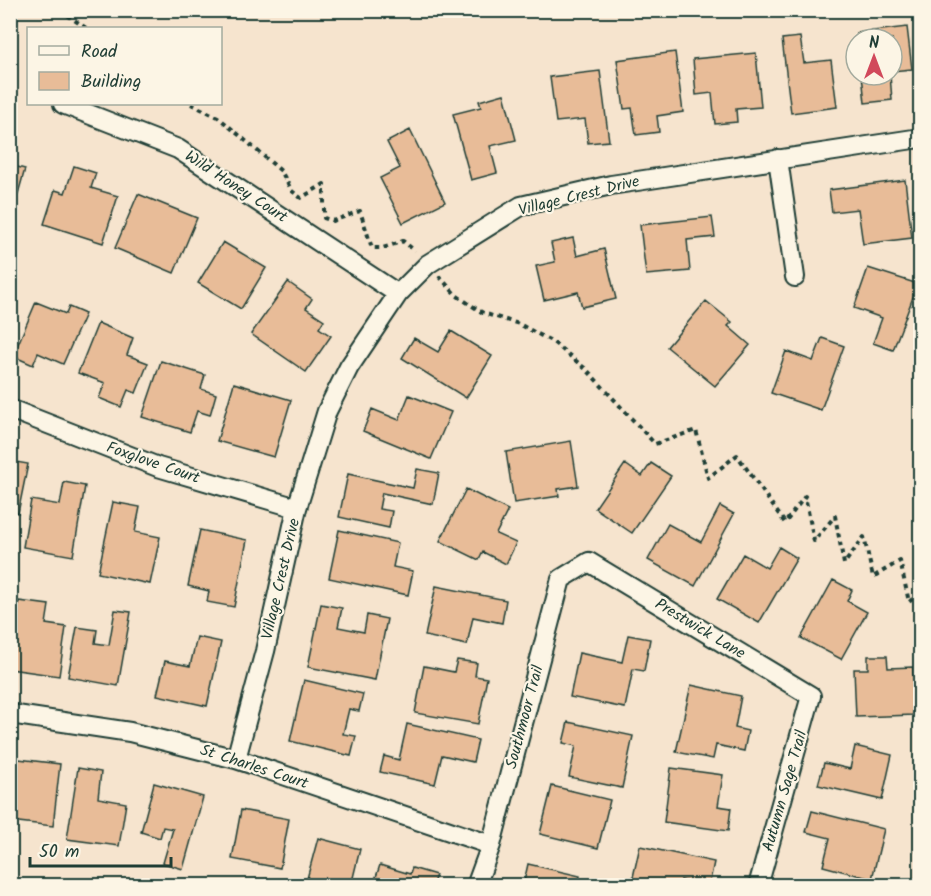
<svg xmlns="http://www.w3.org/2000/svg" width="931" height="896" viewBox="0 0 931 896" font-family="Kalam,sans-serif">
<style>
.building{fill:#e8bc98;stroke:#1f3d34;stroke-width:1.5}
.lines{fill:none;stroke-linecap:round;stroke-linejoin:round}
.minor-casing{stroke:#1f3d34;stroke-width:22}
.path{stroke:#1f3d34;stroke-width:4;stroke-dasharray:4.5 4.5;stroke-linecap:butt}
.minor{stroke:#fcf5e5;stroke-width:18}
.labels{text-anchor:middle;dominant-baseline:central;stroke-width:4.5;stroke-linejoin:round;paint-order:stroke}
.street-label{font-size:16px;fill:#1f3d34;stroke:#fcf5e5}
</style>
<rect width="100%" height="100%" fill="#f6e4ce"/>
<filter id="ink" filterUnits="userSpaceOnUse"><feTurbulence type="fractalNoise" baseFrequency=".0167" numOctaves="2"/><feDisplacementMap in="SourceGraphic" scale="12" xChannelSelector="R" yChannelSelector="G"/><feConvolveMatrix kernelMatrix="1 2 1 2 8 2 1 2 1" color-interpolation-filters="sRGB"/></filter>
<g filter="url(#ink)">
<!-- building -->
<path class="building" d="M907,27L912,69L892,71V39H858L857,33Z
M800,37L804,63L831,60L837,107L791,113L782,39Z
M675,52L683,112L657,116L659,132L636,135L632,108L624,109L617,60Z
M756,53L761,107L736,109L737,122L715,124L712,93L696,95L693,59Z
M600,71L609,141L588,143L585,119L556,122L550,77Z
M862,75H890L892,100L865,103Z
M504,94L516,140L490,146L497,173L471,180L453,114L481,107L479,101Z
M410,130L445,202L403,223L380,178L400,168L387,142Z
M10,165L25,169L10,222Z
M74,166L96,173L91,188L118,196L103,243L44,224L55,190L65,193Z
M905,180L912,238L863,244L858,209L832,212L829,190Z
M138,194L197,218L174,273L115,248Z
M712,217L715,237L687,240L690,271L646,275L640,225Z
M573,238L577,256L604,249L616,299L582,307L578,292L544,300L536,266L555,262L551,243Z
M223,242L266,268L241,309L198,283Z
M868,268L918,284L893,350L873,343L882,318L854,308Z
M288,282L312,299L306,308L324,320L319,328L331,336L306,372L251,334Z
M706,301L732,322L728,326L750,345L715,386L667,347Z
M36,302L66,314L69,307L85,314L63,364L38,353L33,365L13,356Z
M98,323L133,338L127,355L148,363L136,393L128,390L121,407L99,398L105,383L78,373Z
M451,331L492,356L466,398L402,358L414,338L438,352Z
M822,338L844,346L821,410L771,393L786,351L813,361Z
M161,361L205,375L201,389L216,394L210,415L197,411L190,432L142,417Z
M234,383L291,400L274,457L217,441Z
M409,395L451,412L431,459L363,431L372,409L399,420Z
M571,441L578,486L558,489L559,496L514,503L506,452Z
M10,461L28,464L18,513L10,511Z
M651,463L671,476L632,533L595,508L625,464L642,476Z
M417,469L439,473L433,504L382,493L379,509L392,511L389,528L339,517L348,474L413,488Z
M64,482L85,486L73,556L23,547L31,500L60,505Z
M466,489L508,510L496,534L516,543L506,564L483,552L479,560L440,541Z
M113,502L140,507L135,532L160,537L150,584L98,573Z
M720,506L734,514L695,586L648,560L668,524L701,542Z
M200,530L247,540L234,607L207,602L209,591L188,586Z
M339,530L398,543L393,567L413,571L408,595L329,578Z
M779,547L797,558L759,623L717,599L743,554L767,568Z
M833,580L852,590L847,601L867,612L841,659L801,638Z
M436,586L506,600L502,623L473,617L467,645L425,636Z
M19,601L49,605L46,624L66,627L59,676L10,669Z
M321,604L342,608L338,627L364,632L367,615L387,619L375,680L308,667Z
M115,610L131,612L118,686L68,677L77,627L97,630L95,643L109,645Z
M628,635L650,639L644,671L633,669L625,708L570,697L579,653L622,662Z
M197,637L221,642L207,706L157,695L165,661L190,666Z
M868,656H887L888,668L913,667L915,715L856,717L854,669H868Z
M457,660L477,663L475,676L487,678L478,724L415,713L424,666L454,672Z
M304,680L363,694L359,711L349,709L343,734L356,736L351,756L290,741Z
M691,685L741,696L735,728L748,731L744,751L716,745L713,759L676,752Z
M568,722L633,736L622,788L569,777L576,746L563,743Z
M407,724L478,740L473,762L442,755L435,784L380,772L384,756L399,760Z
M855,746L892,755L882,800L818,785L824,763L850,769Z
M10,758L60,764L53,826L10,821Z
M78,768L101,772L98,798L126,803L119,846L67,839Z
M671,768L723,775L718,806L731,808L728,831L664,822Z
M154,783L203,797L183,869L163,863L173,829L163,827L160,838L141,832Z
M552,786L610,800L598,848L540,834Z
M241,810L289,819L280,868L232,859Z
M812,811L884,829L872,879L823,866L830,838L806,832Z
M920,833V853L916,852Z
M318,838L360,849L351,886H305Z
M640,846L714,862L709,886L681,880L680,886H631Z
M528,864L580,876L578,886H523Z
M380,865L410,874L412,868L436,875L432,886H373Z
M795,878L828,886H793Z"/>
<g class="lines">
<!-- minor casing -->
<g class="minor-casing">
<path id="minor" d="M63,104L178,149L398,294
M778,159L795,277
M10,409L158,467L297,508
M10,714L130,732L236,759L491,845
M236,759L265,651L297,508L327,411L349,367L398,294L428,264L521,206L611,185L920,138
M476,886L491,845L561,579L589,562L811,696L758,886"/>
</g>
<!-- path -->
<path class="path" d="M60,10L86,28
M191,104L218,117L281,171L292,191L301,198L324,184V218L333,221L360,211L372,248H383L403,241L415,251
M439,276L456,295L483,313L519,324L553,342L587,370L655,444L696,430L708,478L737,455L785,523L805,496L814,541L835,516L844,564L864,537L873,577L900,561L909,602L920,593"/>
<!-- minor -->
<use href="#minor" class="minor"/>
</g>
</g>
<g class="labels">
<!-- street labels -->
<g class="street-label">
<text transform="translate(236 187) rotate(33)">Wild Honey Court</text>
<text transform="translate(579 196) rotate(-14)">Village Crest Drive</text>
<text transform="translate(153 463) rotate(19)">Foxglove Court</text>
<text transform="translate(281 579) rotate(-77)">Village Crest Drive</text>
<text transform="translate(700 629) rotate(31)">Prestwick Lane</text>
<text transform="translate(525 717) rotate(-75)">Southmoor Trail</text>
<text transform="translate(254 767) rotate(18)">St Charles Court</text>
<text transform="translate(785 791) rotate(-74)">Autumn Sage Trail</text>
</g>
</g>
<!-- margin -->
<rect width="931" height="896" fill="none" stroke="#fcf5e5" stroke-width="36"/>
<rect x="18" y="18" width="895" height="860" fill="none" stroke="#1f3d34" stroke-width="2" filter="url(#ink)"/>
<!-- legend -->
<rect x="27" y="27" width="195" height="78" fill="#fcf5e5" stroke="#a4ab9e" stroke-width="1.5"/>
<rect x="39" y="46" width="30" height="9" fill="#fcf5e5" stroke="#a4ab9e" stroke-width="1.5"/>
<text x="81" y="57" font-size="18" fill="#1f3d34">Road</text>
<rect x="39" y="72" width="30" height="18" fill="#e8bc98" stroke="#a4ab9e" stroke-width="1.5"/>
<text x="81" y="87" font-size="18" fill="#1f3d34">Building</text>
<!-- north arrow -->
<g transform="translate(874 57)"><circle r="28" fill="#fcf5e5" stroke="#a4ab9e" stroke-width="1.5"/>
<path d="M0-4.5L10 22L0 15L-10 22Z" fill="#d1495b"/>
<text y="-9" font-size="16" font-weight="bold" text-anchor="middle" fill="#1f3d34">N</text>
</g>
<!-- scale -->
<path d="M30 857v9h141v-9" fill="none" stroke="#1f3d34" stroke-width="3"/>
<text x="39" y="857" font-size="18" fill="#1f3d34" stroke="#fcf5e5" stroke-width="4.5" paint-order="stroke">50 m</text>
</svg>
